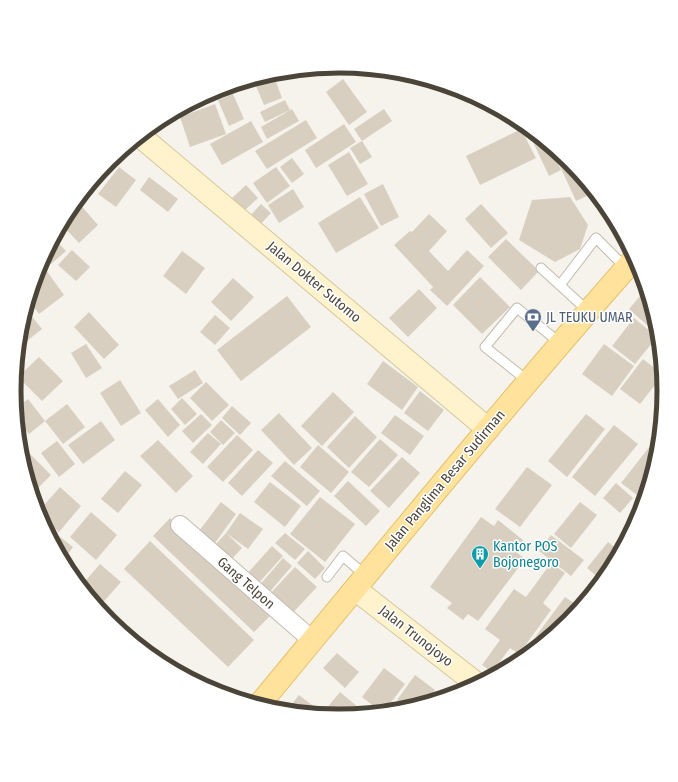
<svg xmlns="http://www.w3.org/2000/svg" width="678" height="782" viewBox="0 0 678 782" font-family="'Fira Sans Condensed',sans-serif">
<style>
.building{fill:#d8cfc1}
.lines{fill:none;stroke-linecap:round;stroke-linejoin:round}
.lane-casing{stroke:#c2bbae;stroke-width:11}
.street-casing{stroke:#c2bbae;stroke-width:20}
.secondary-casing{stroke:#d6c79b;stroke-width:24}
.primary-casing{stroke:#e6c16a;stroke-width:24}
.lane{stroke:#fff;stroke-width:9}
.street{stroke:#fff;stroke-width:18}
.secondary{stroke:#fff3cd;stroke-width:22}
.primary{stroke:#ffe39c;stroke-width:22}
.labels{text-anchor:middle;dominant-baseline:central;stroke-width:3;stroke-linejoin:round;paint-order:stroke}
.street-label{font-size:14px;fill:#4b4439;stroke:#fff}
.service-label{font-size:14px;fill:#4e5e75;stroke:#fff;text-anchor:start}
.culture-label{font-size:14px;fill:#0d838f;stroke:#fff;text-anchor:start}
.rim{fill:none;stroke:#4b4439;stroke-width:5}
</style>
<rect width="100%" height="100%" fill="#f6f3ec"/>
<!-- building -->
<path class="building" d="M254,79L256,84L241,90L239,83Z
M275,79L282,98L264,105L256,86Z
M343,79L367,112L349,125L326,92Z
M235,85L236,89L217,96L215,91Z
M212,92L215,101L189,111L187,106Z
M233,94L244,119L229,126L218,100Z
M285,100L290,110L265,122L260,112Z
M215,104L226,134L190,147L180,117Z
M182,108L184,112L161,121L160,120Z
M292,109L299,121L267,139L261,127Z
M384,109L392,121L362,141L354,129Z
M306,120L317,138L267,169L255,151Z
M251,121L263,142L222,165L210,144Z
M344,124L356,142L316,168L305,150Z
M525,125L548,144L561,170L549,176Z
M521,129L536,158L480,185L466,156Z
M362,141L372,157L360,164L350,148Z
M551,147L569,161L585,180L591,194L576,201Z
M349,152L368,184L347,196L328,165Z
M120,153L124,156L101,180L97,176L109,161Z
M292,158L304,174L292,183L280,167Z
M119,167L136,180L116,207L98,194Z
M276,167L290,186L267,203L253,183Z
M149,177L178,199L168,212L140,190Z
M383,184L399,217L381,226L364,194Z
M246,185L258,198L244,211L232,198Z
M293,189L304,207L279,223L268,205Z
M360,197L379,228L336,253L318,223Z
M570,197L588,225L580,249L555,262L519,240L532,200Z
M77,201L98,225L79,243L61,224L69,210Z
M261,204L271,213L258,227L248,218Z
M481,204L508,233L491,248L465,219Z
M429,214L447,231L429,251L448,271L467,250L484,266L447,306L430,290L433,287L394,245L410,231L412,232Z
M54,238L66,251L51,264L44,257Z
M506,239L539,271L521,290L488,257Z
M72,250L90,267L76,281L58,265Z
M182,251L205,268L186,294L163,276Z
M41,263L64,295L39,314L29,300Z
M480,277L510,307L482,334L453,305Z
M233,278L254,297L231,321L211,302Z
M419,289L437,308L408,337L389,318Z
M646,289L658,328V335L629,309Z
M287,296L311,327L241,381L217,350Z
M26,309L42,329L18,348L20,327Z
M89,312L119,345L104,359L74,327Z
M215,315L230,328L215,345L200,332Z
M634,318L657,337L635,364L612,346Z
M86,344L102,368L86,378L71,353Z
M604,344L634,366L612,396L582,374Z
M39,357L63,381L42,401L18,377Z
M643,359L662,374V376L640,404L620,389Z
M383,361L418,387L402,410L367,384Z
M195,370L203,383L178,399L169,386Z
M120,380L141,413L121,426L100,393Z
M206,382L229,405L212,421L190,398Z
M420,391L444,410L428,431L404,413Z
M333,392L354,412L322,446L301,426Z
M664,396L663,398L662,413L655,408Z
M182,398L197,414L185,425L171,409Z
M28,399L45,421L29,434L17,420L16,408Z
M158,399L180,425L168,437L145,410Z
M67,404L85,427L63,444L45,421Z
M232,406L251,423L240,435L222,418Z
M279,413L312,448L294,465L261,430Z
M201,414L212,425L193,443L182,431Z
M586,414L605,429L567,477L548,461Z
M395,415L424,436L410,455L381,433Z
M355,416L377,437L349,468L327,447Z
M221,420L235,433L223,445L210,432Z
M101,421L115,440L83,464L68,445Z
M614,425L638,444L595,496L572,477Z
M208,433L221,444L203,464L190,452Z
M237,435L253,450L223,482L207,467Z
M380,439L398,455L369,487L351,472Z
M158,440L193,476L176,493L140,456Z
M57,441L75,464L59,477L41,453Z
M654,441L659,444L658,455L651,477L637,495L621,483Z
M19,443L51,475L32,494L20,454Z
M318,445L349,472L331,493L300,467Z
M258,450L273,463L242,496L228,483Z
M402,457L420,473L389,508L370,491Z
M285,461L320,491L307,506L271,476Z
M527,467L552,485L520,527L495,509Z
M125,471L142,485L118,513L101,499Z
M348,481L380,511L366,526L334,496Z
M270,482L301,506L285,527L254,502Z
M616,483L633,498L620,513L603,498Z
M60,487L81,506L59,532L38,512Z
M320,497L355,524L325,562L290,534Z
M221,502L236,514L215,543L199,531Z
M580,502L597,515L571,548L554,534Z
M91,512L117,535L96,560L70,537Z
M240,513L263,529L248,549L226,533Z
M481,517L494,526L498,520L523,540L515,551L525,559L478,621L468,614L463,620L447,608L452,603L430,587Z
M170,518L272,614L254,632L153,536Z
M226,533L242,548L231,560L215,545Z
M285,533L305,549L295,560L275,543Z
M551,535L584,560L571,576L539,551Z
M59,536L73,547L63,561L54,543Z
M150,541L254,640L228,667L124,569Z
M608,542L620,551L609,572L602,581L587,568Z
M272,546L283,556L255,587L244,577Z
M308,551L325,568L315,579L297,563Z
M283,558L292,566L267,595L258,587Z
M551,563L565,573L543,603L551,610L519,654L510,648L492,672L482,665L500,640L485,629L514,589L526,597Z
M100,564L121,582L98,608L81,586Z
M295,567L317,587L287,619L265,599Z
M565,597L580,607L569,621L516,663Z
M337,653L359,672L345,688L323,668Z
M384,668L405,684L384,712H381L362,697Z
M415,675L435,690L425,703L407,708L397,700Z
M441,689L450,695L431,701Z
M340,692L365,713L339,716L322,714Z
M299,695L316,708L312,713L291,711L288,709Z"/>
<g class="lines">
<!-- lane casing -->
<g class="lane-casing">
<path id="lane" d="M541,268L588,311
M560,285L596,238L626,268
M528,381L485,347L517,308L560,343
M327,577L343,556L366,576"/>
</g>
<!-- street casing -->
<g class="street-casing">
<path id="street" d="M180,525L312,640"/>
</g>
<!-- secondary casing -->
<g class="secondary-casing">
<path id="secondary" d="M140,136L488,429
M355,589L477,684"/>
</g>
<!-- primary casing -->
<g class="primary-casing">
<path id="primary" d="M259,705C383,555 506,404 635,258"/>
</g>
<!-- lane -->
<use href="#lane" class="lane"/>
<!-- street -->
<use href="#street" class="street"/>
<!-- secondary -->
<use href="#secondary" class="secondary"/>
<!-- primary -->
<use href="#primary" class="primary"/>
</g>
<!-- icons -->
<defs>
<g id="bank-pin" transform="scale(0.9)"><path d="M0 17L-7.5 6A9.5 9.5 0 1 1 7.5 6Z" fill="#5c6f8a" stroke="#fff"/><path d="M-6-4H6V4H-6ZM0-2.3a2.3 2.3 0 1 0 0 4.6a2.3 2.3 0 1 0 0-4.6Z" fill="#fff"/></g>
<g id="building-pin" transform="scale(0.9)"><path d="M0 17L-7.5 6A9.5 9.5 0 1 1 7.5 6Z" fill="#0f9aa8" stroke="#fff"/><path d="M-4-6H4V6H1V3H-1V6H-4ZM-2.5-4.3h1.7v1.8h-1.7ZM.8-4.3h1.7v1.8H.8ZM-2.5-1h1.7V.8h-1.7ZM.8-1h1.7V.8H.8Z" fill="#fff"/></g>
</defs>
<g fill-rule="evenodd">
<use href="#bank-pin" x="533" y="317"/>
<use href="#building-pin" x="480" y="554"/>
</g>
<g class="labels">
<!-- street labels -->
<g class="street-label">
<text transform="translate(314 282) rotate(40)">Jalan Dokter Sutomo</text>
<text transform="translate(445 480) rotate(-50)">Jalan Panglima Besar Sudirman</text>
<text transform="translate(246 583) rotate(41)">Gang Telpon</text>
<text transform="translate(416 636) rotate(38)">Jalan Trunojoyo</text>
</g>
<!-- service labels -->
<g class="service-label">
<text x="546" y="317">JL TEUKU UMAR</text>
</g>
<!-- culture labels -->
<g class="culture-label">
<text x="493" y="546">Kantor POS<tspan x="493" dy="16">Bojonegoro</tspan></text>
</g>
</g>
<!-- crop -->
<path d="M0 0H678V782H0ZM21 391a318 318 0 1 1 636 0a318 318 0 1 1-636 0Z" fill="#fff" fill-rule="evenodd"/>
<path class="rim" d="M21 391a318 318 0 1 1 636 0a318 318 0 1 1-636 0Z"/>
</svg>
